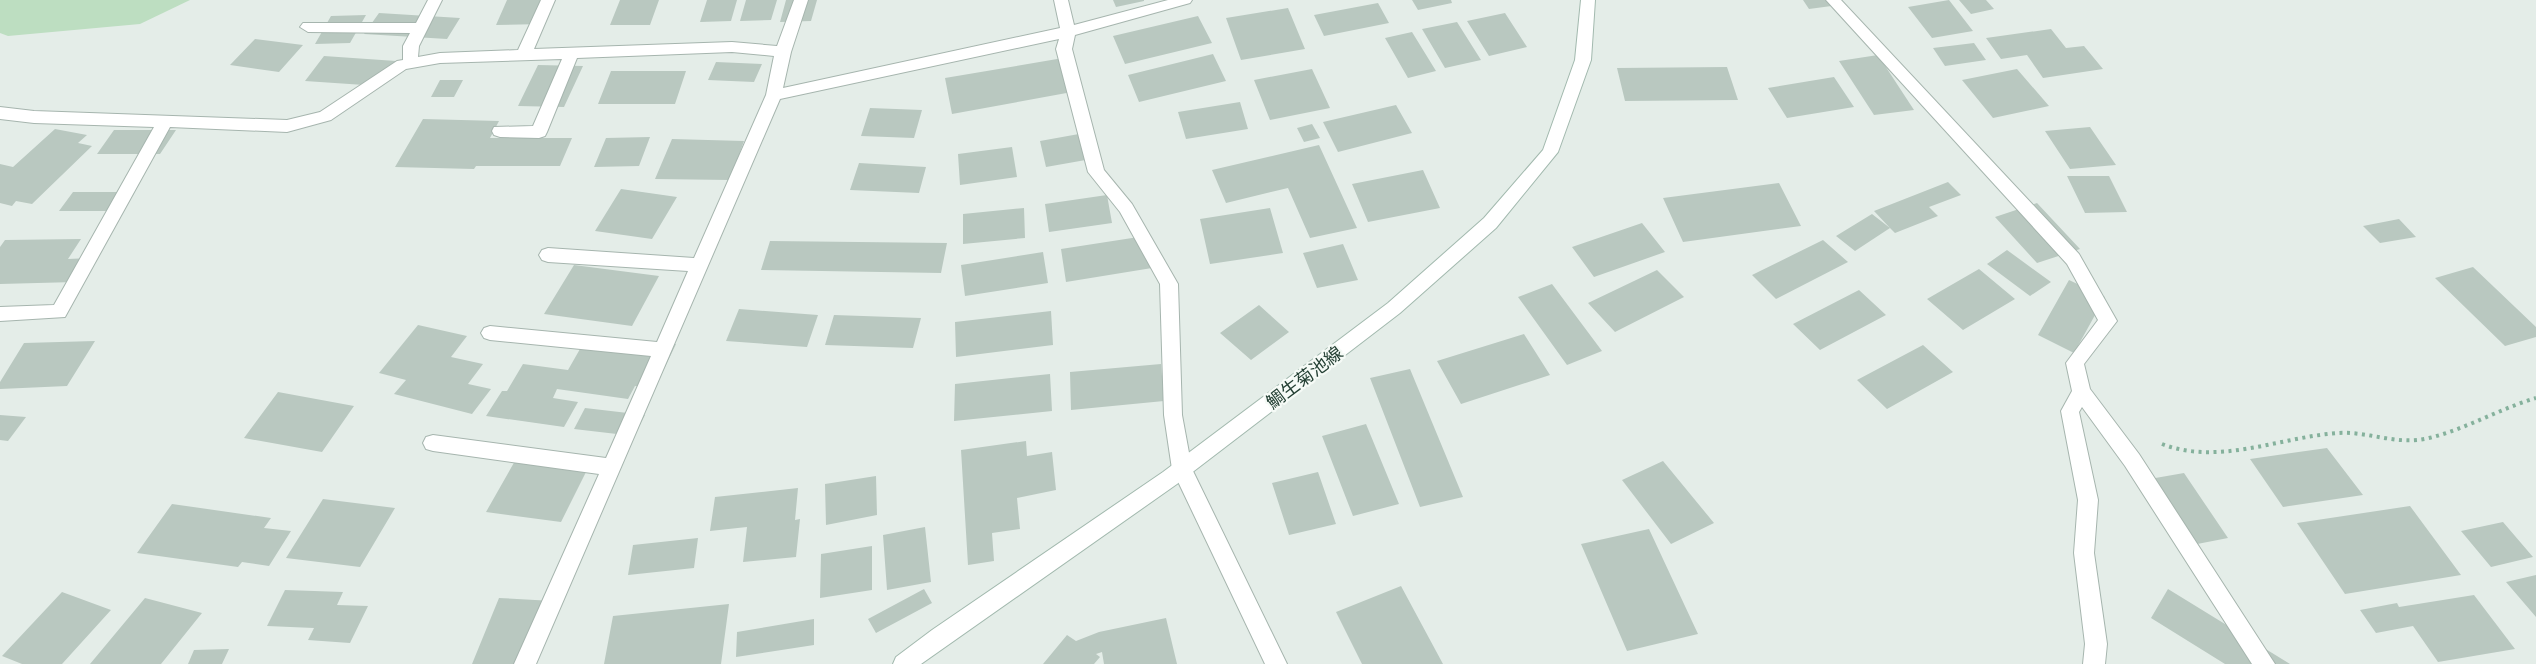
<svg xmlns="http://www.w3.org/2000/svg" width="2536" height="664" viewBox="0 0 2536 664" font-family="'Open Sans','Noto Sans JP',sans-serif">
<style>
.green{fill:#bddec1}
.building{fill:#b9c8c0}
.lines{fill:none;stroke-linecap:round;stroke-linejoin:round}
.street-casing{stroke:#a6b5ae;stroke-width:2}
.secondary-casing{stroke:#a2b9ae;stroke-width:2}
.path{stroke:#85b19c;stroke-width:4;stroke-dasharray:3 4.5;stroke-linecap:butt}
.street{fill:#fff;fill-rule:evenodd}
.secondary{fill:#fff;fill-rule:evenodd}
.labels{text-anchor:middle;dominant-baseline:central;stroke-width:4.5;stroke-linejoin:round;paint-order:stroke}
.street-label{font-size:18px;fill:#233f33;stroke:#f5faf6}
</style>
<rect width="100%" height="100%" fill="#e4ede8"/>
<!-- green -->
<path class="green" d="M0,0H190L140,24L8,36L0,33Z"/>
<!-- building -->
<path class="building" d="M507,0H553L543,24L496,25Z
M620,0H659L650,25H610Z
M707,0H737L731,21L700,22Z
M746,0H777L771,20L740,21Z
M786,0H817L811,21L780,22Z
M1113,0H1144V1L1116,7Z
M1412,0H1451L1452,3L1418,10Z
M1803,0H1836L1839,5L1809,9Z
M1949,0L1973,31L1932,38L1908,7Z
M1959,0H1986L1994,9L1971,14Z
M1378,3L1389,23L1324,36L1314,15Z
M1288,8L1305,49L1241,60L1226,18Z
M379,13L460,18L447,39L364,34Z
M1505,13L1527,47L1489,56L1467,21Z
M366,15L350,43L315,44L331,16Z
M1198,16L1212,43L1125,64L1113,36Z
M1457,22L1481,60L1445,68L1422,29Z
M2051,29L2066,48L2084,46L2103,69L2043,78L2027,55L2001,59L1986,38Z
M1412,32L1436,71L1408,78L1385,38Z
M255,39L303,45L279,72L230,65Z
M1974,43L1986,60L1945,66L1933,48Z
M1213,54L1226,81L1139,102L1128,75Z
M1878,55L1914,110L1874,115L1839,61Z
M324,56L396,61L379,86L305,81Z
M1063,58L1072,92L952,114L945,78Z
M716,62L762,64L754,82L708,80Z
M538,65L583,66L564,107L518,106Z
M1727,67L1738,100L1625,101L1617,68Z
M1312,69L1330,108L1270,120L1254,80Z
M2017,69L2049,106L1993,118L1962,80Z
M611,71H686L675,104H598Z
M1834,77L1854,107L1787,118L1768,88Z
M440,80H463L454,97H431Z
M1240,102L1248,129L1186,139L1178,112Z
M1396,105L1412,133L1338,152L1323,122Z
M870,108L922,110L914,138L861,136Z
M423,119L499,121L490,138H572L560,166H476L474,169L395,167Z
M1312,124L1320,138L1304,142L1297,128Z
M2090,127L2116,165L2070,169L2045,131Z
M55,129L87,135L78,143L92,146L32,204L16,201L12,206L0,203V164L13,167Z
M114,130H176L160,154H97Z
M1090,132L1097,158L1046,167L1040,141Z
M650,137L639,166L594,167L606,138Z
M672,139L744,141L730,180L655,179Z
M1319,145L1357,228L1310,238L1288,188L1226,203L1212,170Z
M1012,147L1017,177L960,185L958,154Z
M859,163L926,167L919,193L850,190Z
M1423,170L1440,208L1368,222L1352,184Z
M2067,176H2109L2127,212L2085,213Z
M1948,182L1961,195L1929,207L1938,216L1895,233L1890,228L1855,251L1836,236L1872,214L1890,228L1874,211Z
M1779,183L1801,226L1683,242L1663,198Z
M621,189L677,197L652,239L595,231Z
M73,192H134L121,211H59Z
M1107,195L1112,223L1049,232L1045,204Z
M2037,203L2080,249L2037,263L1995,217Z
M1024,208L1025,238L963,244V214Z
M1270,208L1283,253L1210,264L1200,219Z
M2399,219L2416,237L2380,243L2363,226Z
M1642,223L1665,252L1594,277L1572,247Z
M1145,236L1152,268L1066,282L1061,249Z
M81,239L68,259L90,258L75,282L0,284V247L5,240Z
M1823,240L1848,262L1776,299L1752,275Z
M770,241L947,243L941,273L761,270Z
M1343,244L1358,280L1317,288L1303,253Z
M2007,250L2051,282L2030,296L1987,264Z
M1043,252L1048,283L965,296L961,265Z
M574,265L659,276L632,326L544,314Z
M2473,267L2536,327V337L2505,346L2435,278Z
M1979,269L2015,299L1963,330L1927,299Z
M1657,270L1684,297L1615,332L1588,303Z
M2069,280L2105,297L2074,353L2038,335Z
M1552,284L1602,351L1567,365L1518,297Z
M1859,290L1886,315L1820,350L1793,324Z
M1259,305L1289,332L1251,360L1220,333Z
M739,309L818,315L807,347L726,341Z
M1051,311L1053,345L956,357L955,322Z
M834,315L921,318L913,348L825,345Z
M418,325L467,336L451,357L483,364L468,384L491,389L472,414L394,394L406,380L379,373Z
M1524,334L1550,375L1461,404L1437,361Z
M628,339L676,344L655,388L635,386L628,399L557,389L553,398L578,402L564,427L486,416L502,391H507L523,364L568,370L584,342Z
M95,341L67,386L0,389V382L24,343Z
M1923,345L1953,372L1887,409L1857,380Z
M1161,364L1164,401L1071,410L1070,372Z
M1410,369L1463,497L1420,507L1370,378Z
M1050,374L1052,411L954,421L955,384Z
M278,392L354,406L322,452L244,438Z
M585,408L645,415L634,436L574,429Z
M0,415L26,417L8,441L0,440Z
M1366,424L1399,504L1353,516L1322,436Z
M1026,441L1027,456L1052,452L1056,490L1017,498L1020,529L992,533L994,561L968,565L961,450Z
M2327,448L2363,495L2283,507L2250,459Z
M520,452L591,462L561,522L486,512Z
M1663,461L1714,523L1671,544L1622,480Z
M1318,472L1336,524L1289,535L1272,483Z
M2184,473L2228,538L2187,546L2144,480Z
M876,476L877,515L826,525L825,484Z
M798,488L795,520L800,519L796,557L743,562L747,527L710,531L715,497Z
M323,499L395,508L360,567L286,558Z
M172,504L271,518L264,528L291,531L269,566L242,562L238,567L137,553Z
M2410,506L2461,575L2345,594L2297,523Z
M2503,522L2533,557L2491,567L2461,531Z
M925,527L931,582L887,590L883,535Z
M1649,529L1698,634L1627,651L1581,544Z
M698,538L694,568L628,575L633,545Z
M872,546V590L820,598L821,554Z
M2536,575V617L2506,582Z
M1401,586L1443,664H1362L1336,612Z
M924,589L932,603L876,633L868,619Z
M2168,589L2290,664H2225L2151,618Z
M285,590L343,592L337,605L368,606L350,643L308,640L314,628L267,626Z
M62,592L111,610L62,664H22L2,656Z
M2474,595L2515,649L2438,662L2413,626L2376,633L2360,610L2397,603L2399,607Z
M145,598L202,613L161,664H90Z
M499,598L553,601L529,664H472Z
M729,604L721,664H604L613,616Z
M1166,618L1177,664H1104L1102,652L1096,654L1100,657L1094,664H1043L1067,635L1076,641L1099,632Z
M814,619V645L736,657L737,632Z
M229,649L222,664H188L194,650Z"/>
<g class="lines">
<!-- street casing -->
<g class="street-casing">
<path id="street" d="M428,0H442L419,46L418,57L440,53L518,50L541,0H555L534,49L732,42L777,46L794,0H808L791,52L783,88L1060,28L1054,0H1068L1074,25L1168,0H1192L1190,3L1075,35L1072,49L1104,170L1132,204L1178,284L1182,415L1192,469L1287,664H1265L1172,469L1164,415L1160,284L1120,212L1088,172L1056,49L1059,39L780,99L536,664H514L599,474L433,451L426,449L423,443L426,437L433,435L606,458L651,356L490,340L484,338L481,333L484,328L490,326L657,342L688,271L548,262L542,260L539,255L542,250L548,248L694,258L766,95L774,56L732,52L577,58L547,132L545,136L539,138L500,137L494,135L492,131L494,127L533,126L562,59L440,63L406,69L331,120L287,132L170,127L65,317L0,321V307L54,305L154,127L34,123L0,119V107L34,111L287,120L320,112L397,61L403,60V46L410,33L308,32L300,27L303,23H416Z
M1826,0H1841L2079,254L2117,321L2084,364L2090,389L2139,454L2275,664H2252L2125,466L2082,407L2079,412L2098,500L2094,553L2107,644L2105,664H2083L2085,644L2074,553L2078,500L2061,411L2072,391L2066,363L2098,320L2067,264Z"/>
</g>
<!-- secondary casing -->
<g class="secondary-casing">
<path id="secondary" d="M1581,0H1595L1591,60L1558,152L1496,228L1400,313L1177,484L921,664H893L896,657L932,630L1163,472L1388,303L1484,218L1543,150L1575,60Z"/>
</g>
<!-- path -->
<path class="path" d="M2162,444C2219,466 2280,437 2338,433C2369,431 2397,446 2429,438C2466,429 2499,409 2536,398"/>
<!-- street -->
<use href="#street" class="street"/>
<!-- secondary -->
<use href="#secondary" class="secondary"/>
</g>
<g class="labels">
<!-- street labels -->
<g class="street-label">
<text transform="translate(1304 377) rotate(-37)">鯛生菊池線</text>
</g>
</g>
</svg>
